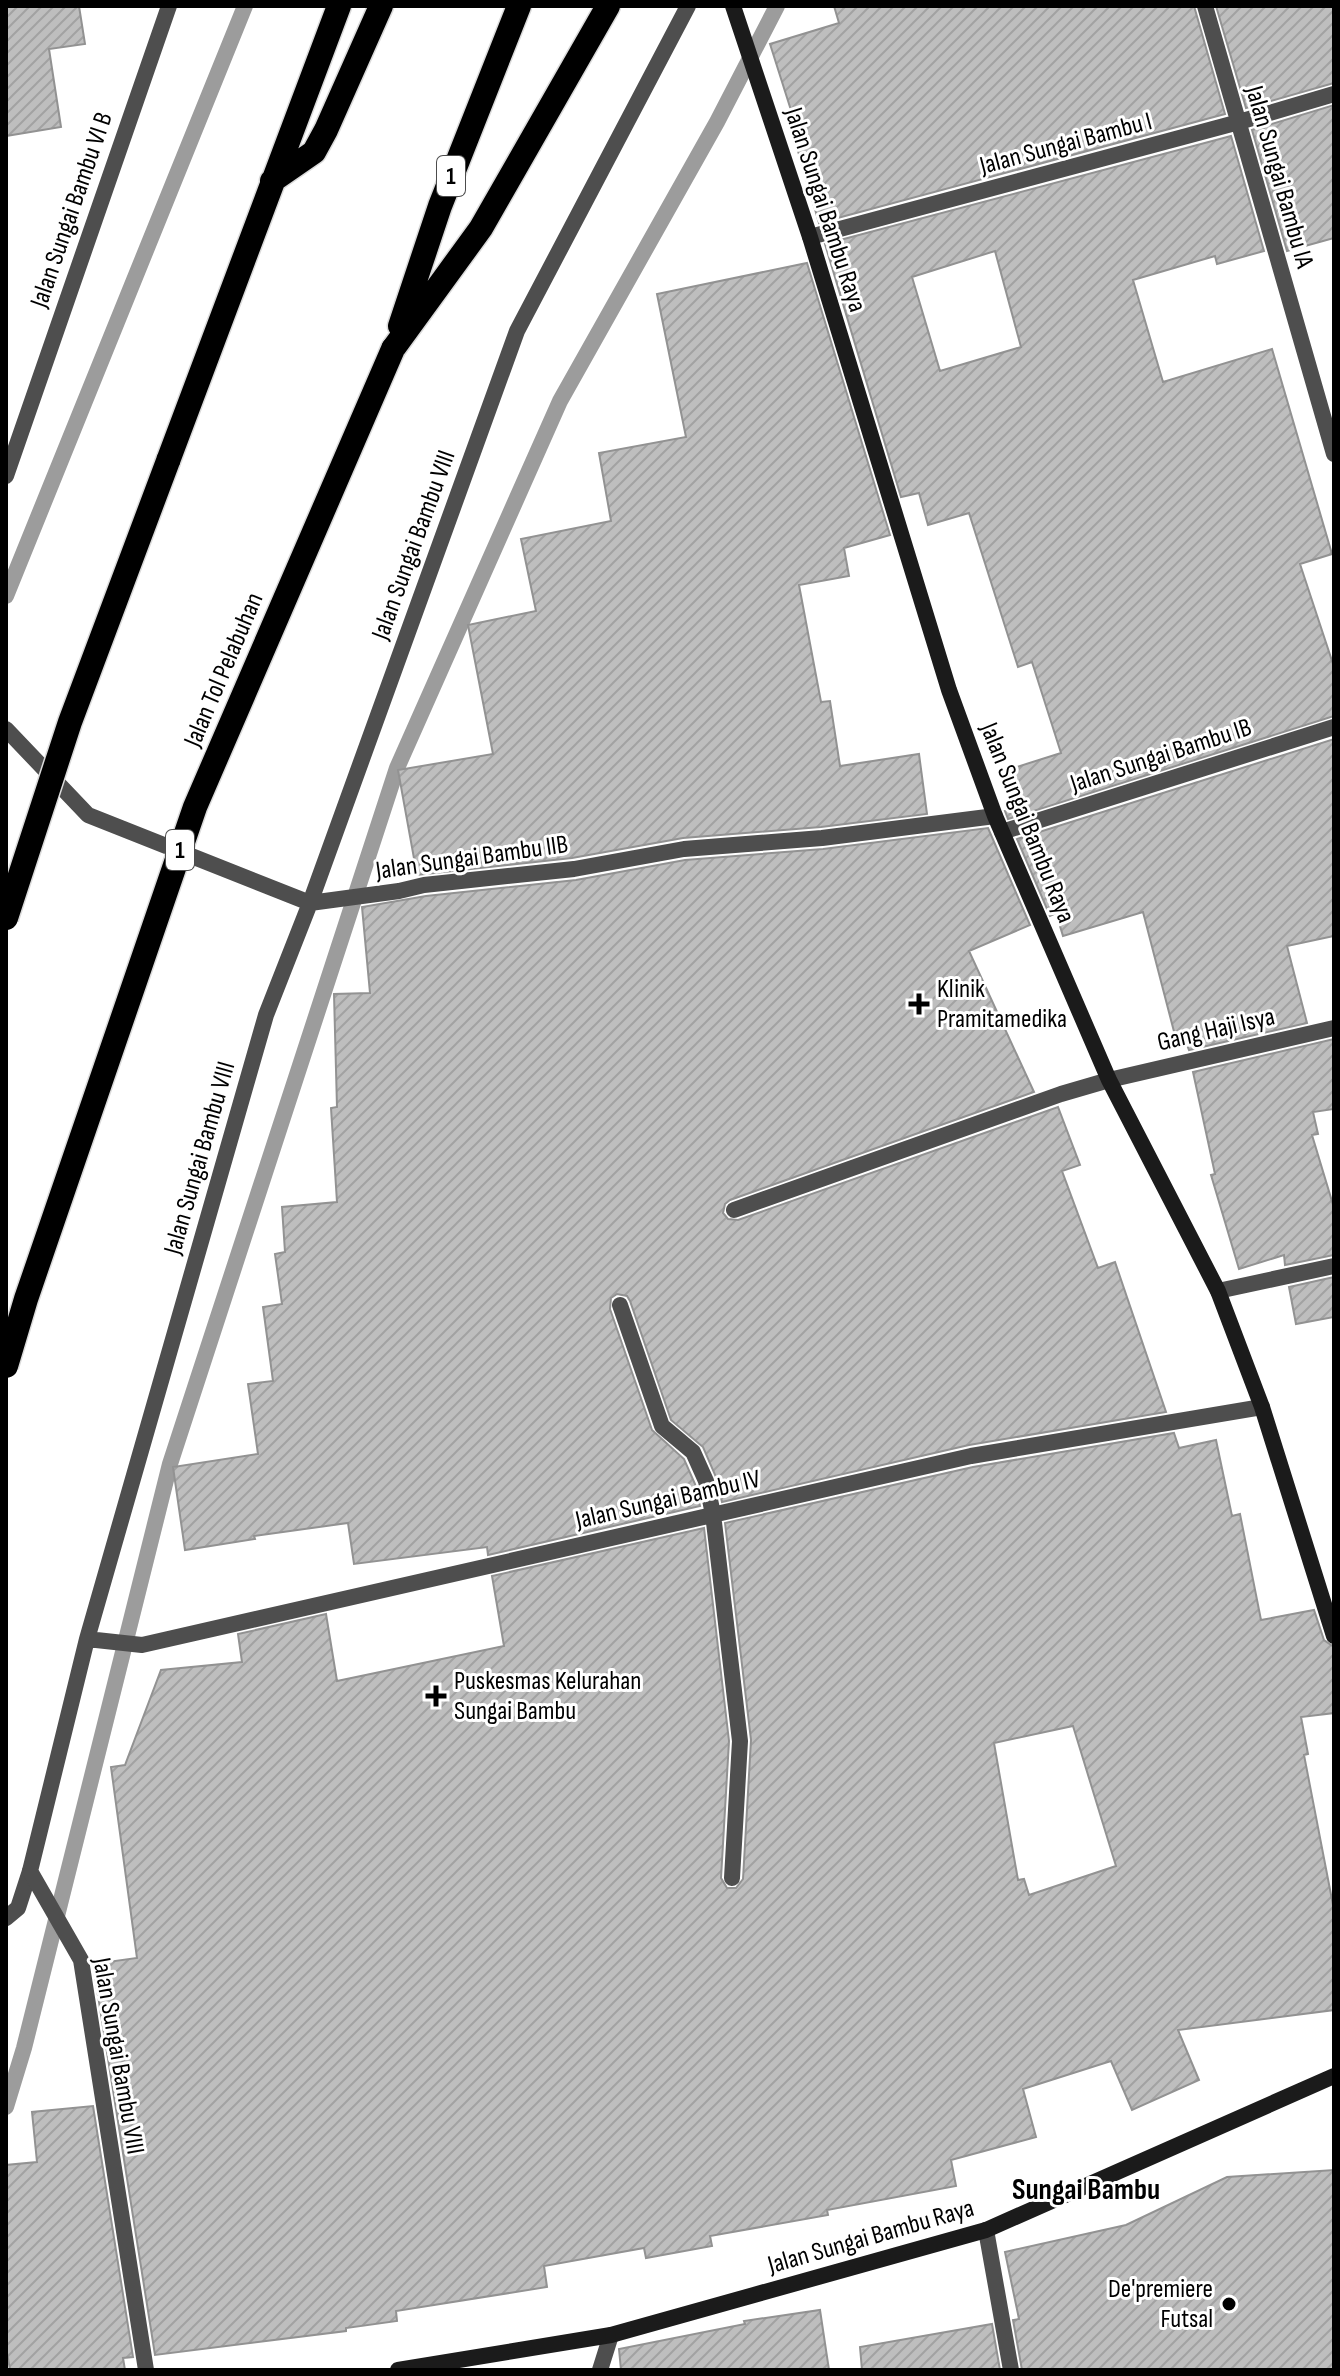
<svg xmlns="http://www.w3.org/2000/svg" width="1340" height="2376" viewBox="0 0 1340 2376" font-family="'Sofia Sans Condensed',sans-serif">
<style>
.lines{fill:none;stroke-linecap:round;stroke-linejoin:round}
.stream{stroke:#9c9c9c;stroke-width:16}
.building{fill:url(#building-hatch);stroke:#929292;stroke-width:2;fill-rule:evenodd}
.highway-casing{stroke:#dbdbdb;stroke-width:27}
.lane{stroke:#4e4e4e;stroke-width:16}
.street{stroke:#4e4e4e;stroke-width:16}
.secondary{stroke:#1b1b1b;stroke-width:16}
.highway{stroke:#000;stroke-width:24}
.highway-bridge-casing{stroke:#dbdbdb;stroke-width:27;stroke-linecap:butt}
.highway-bridge{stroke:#000;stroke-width:24}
.poi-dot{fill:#000;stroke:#fff;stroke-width:3}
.labels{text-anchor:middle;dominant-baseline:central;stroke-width:6;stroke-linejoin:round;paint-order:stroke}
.shield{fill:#fff;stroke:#4c4c4c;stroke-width:2}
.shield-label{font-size:24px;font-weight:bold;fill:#000}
.street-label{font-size:26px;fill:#000;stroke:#fff}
.poi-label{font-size:26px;fill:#000;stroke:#fff;text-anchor:start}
.quarter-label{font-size:30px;font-weight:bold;fill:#000;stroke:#fff}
</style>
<defs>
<pattern id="building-hatch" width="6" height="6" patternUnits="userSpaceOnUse" patternTransform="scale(2)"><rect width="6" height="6" fill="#bebebe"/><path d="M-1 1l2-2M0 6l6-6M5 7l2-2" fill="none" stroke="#a2a2a2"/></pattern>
</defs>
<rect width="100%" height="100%" fill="#fff"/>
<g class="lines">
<!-- stream -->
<path class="stream" d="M6,596L245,6
M6,2107L24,2048L170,1464L397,768L560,401L717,122L777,6"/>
</g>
<!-- building -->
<path class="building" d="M6,6H79L85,44L49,49L61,127L6,136Z
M834,6H1194L1225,114L819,223L791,127L796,126L770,44L839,23Z
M1216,6H1334V83L1246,108Z
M1334,105V238L1287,251L1252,130Z
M1231,136L1264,251L1217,264L1215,256L1133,280L1163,382L1272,349L1332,554L1300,564L1334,667V716L1008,819L1005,811L1016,809L1004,771L1061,753L1032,662L1018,667L969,513L928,525L919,493L901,497L825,244ZM995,251L1021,347L940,371L912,277Z
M807,263L890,535L844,548L849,576L799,585L821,702L830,701L840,766L919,754L927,814L821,827L683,838L572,858L417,875L398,770L493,754L468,625L536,611L521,539L611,521L599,453L686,437L657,294Z
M1334,739V936L1287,946L1307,1023L1189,1050L1187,1045L1178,1047L1143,912L1063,936L1056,913L1050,916L1017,839Z
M988,828L1030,925L969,951L1034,1092L730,1200L725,1204L723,1213L728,1219L738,1220L1058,1107L1080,1165L1062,1171L1098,1268L1115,1262L1166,1412L969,1445L722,1502L716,1477L703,1447L671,1420L630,1301L627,1296L617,1294L611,1298L610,1309L652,1430L684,1459L695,1484L700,1506L488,1555L487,1547L354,1564L348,1523L254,1536L255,1539L185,1550L173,1467L258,1454L248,1384L273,1381L263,1307L282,1304L275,1254L285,1252L282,1207L337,1202L331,1108L337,1107L334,994L370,993L362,907L426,896L576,880L685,860L823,849Z
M1334,1039V1109L1313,1112L1318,1134L1312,1135L1334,1208V1255L1285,1265L1284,1255L1239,1269L1211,1175L1215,1174L1193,1072Z
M1334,1277V1317L1296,1324L1289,1287Z
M1174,1433L1179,1448L1216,1440L1232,1516L1240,1514L1261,1620L1314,1610L1324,1640L1334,1647V1713L1301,1717L1308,1754L1304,1755L1334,1910V2010L1178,2030L1199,2080L1132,2110L1111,2061L1023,2089L1036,2137L951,2160L956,2186L827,2210L828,2215L710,2236L712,2246L646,2258L644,2248L544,2266L547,2287L396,2311L397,2321L346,2328V2331L155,2355L93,1964L137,1958L111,1767L125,1765L161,1670L242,1662L238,1634L326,1614L337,1681L504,1646L492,1576L704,1528L729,1741L721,1878L727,1888H736L743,1879L751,1740L725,1523L973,1467ZM1073,1726L1116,1866L1029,1895L1024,1879L1018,1880L994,1743Z
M93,2106L133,2357L123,2358L125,2370H10L6,2347V2165L37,2162L32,2112Z
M1334,2170V2370H1022L1013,2320L1019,2319L1005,2252L1126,2225L1227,2177Z
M820,2310L829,2370H621L619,2349L745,2324L744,2321Z
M992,2324L1000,2370H862L860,2347Z"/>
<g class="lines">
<!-- highway casing -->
<g class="highway-casing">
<path id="highway" d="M272,181L314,152L326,130L381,6
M400,326L440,206L519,6
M393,349L481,228L608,6
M168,461L339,6"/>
</g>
<!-- lane -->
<path class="lane" d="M6,1918L18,1908L30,1871"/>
<!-- street -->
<path class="street" d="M1205,6L1334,454
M810,237L1239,122L1334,94
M6,476L169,6
M6,729L88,815L310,903L399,891L424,885L574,869L684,849L822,838L995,816
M1002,832L1334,727
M734,1210L1061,1094L1109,1080L1334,1028
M1218,1291L1334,1266
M620,1305L662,1426L693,1452L706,1481L713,1514L740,1741L732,1878
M87,1639L142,1645L971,1456L1262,1407
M986,2230L1011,2370
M146,2370L81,1960L30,1871L87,1639L266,1015L310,903L517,331L688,6
M600,2370L611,2335"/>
<!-- secondary -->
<path class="secondary" d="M733,6L810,237L949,690L995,816L1109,1080L1218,1291L1262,1407L1334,1636
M398,2370L611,2335L986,2230L1334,2076"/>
<!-- highway -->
<use href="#highway" class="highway"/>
<!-- highway-bridge casing -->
<g class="highway-bridge-casing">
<path id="highway-bridge" d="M6,918L70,722L168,461
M6,1366L26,1299L195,807L393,349"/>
</g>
<!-- highway-bridge -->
<use href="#highway-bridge" class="highway-bridge"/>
</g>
<!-- markers -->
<g class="poi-dot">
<path d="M915 992h8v8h8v8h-8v8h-8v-8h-8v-8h8z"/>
<path d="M432 1684h8v8h8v8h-8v8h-8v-8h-8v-8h8z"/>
<circle cx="1229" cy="2304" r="8"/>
</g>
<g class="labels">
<!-- shield labels -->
<g class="shield">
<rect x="437" y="156" width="28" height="40" rx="6"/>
<rect x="166" y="830" width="28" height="40" rx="6"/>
</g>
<g class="shield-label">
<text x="451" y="176">1</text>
<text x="180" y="850">1</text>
</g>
<!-- street labels -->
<g class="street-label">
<text transform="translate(1066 144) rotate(-15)">Jalan Sungai Bambu I</text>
<text transform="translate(1279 177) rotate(74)">Jalan Sungai Bambu IA</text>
<text transform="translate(72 210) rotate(-71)">Jalan Sungai Bambu VI B</text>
<text transform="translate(825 210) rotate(72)">Jalan Sungai Bambu Raya</text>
<text transform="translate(414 545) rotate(-70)">Jalan Sungai Bambu VIII</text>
<text transform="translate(224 670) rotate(-67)">Jalan Tol Pelabuhan</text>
<text transform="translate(1161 756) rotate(-18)">Jalan Sungai Bambu IB</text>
<text transform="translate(1027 823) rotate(68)">Jalan Sungai Bambu Raya</text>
<text transform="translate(472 858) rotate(-8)">Jalan Sungai Bambu IIB</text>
<text transform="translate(1216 1030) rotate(-13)">Gang Haji Isya</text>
<text transform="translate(200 1158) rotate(-74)">Jalan Sungai Bambu VIII</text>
<text transform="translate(668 1500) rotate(-13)">Jalan Sungai Bambu IV</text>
<text transform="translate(118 2056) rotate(80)">Jalan Sungai Bambu VIII</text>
<text transform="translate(871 2237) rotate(-16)">Jalan Sungai Bambu Raya</text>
</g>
<!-- poi labels -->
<g class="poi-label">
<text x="937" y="989">Klinik<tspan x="937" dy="30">Pramitamedika</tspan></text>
<text x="454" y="1681">Puskesmas Kelurahan<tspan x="454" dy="30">Sungai Bambu</tspan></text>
<text x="1213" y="2289" text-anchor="end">De'premiere<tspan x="1213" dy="30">Futsal</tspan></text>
</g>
<!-- quarter labels -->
<g class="quarter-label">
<text x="1086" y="2190">Sungai Bambu</text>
</g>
</g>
<!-- border -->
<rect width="1340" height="2376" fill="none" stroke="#000000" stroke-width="16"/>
</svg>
